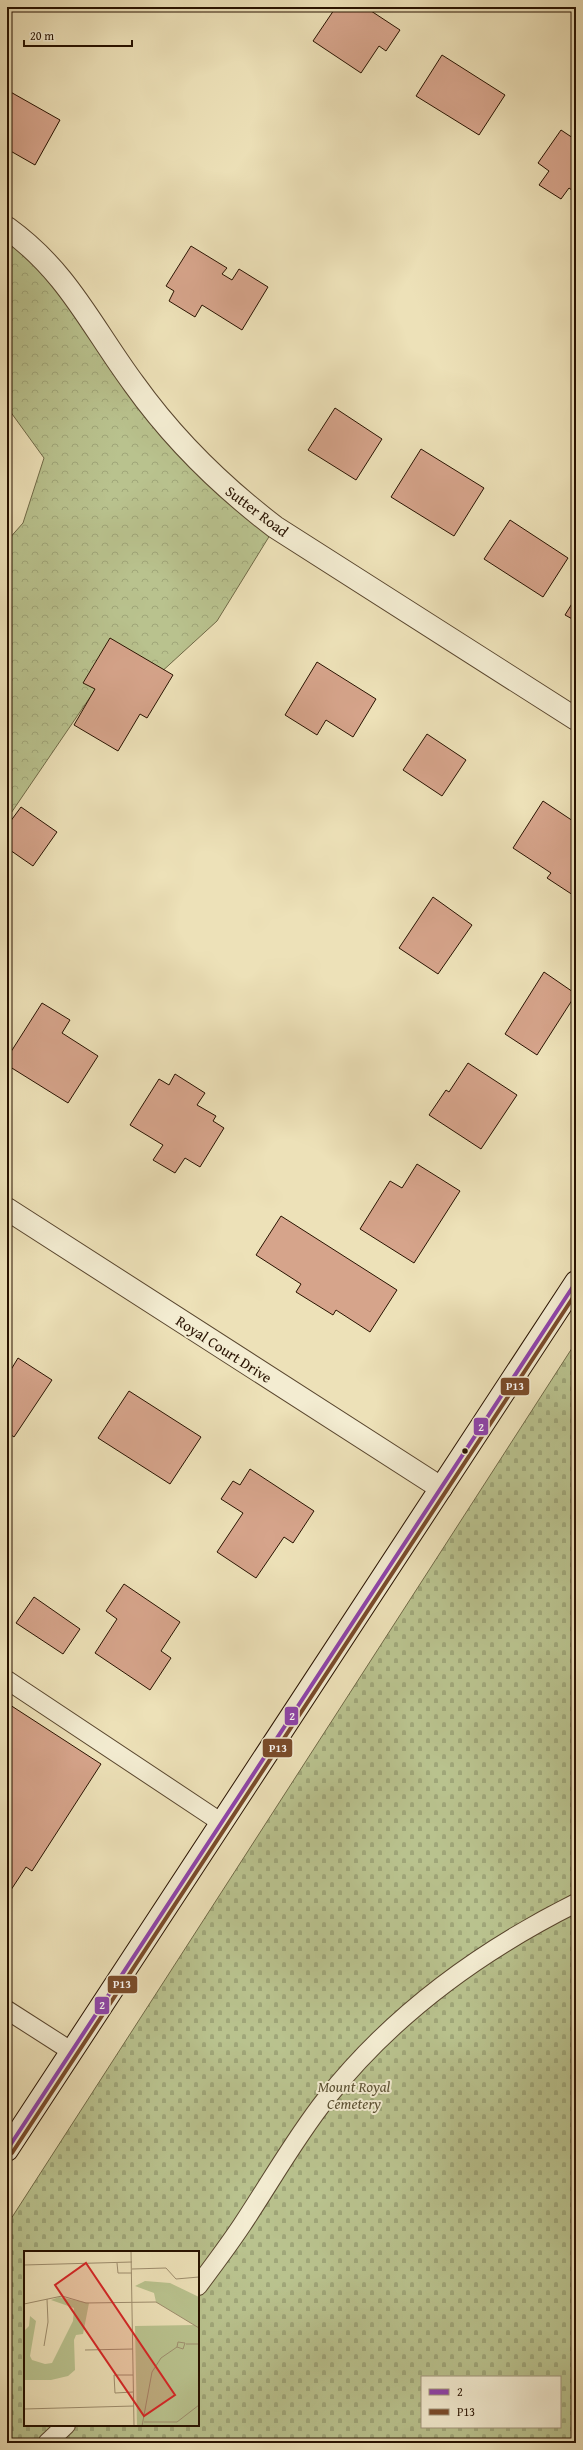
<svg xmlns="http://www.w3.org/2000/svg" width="583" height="2450" viewBox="0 0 583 2450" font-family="'Gentium Book Plus',serif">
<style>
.forest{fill:url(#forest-crowns);stroke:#706a47}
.cemetery{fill:url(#cemetery-stones);stroke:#706a47;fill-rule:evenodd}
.building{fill:#d6a48b;stroke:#281200}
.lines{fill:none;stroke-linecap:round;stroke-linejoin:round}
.service-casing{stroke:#59462e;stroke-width:20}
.minor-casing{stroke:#59462e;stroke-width:24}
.secondary-casing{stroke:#281200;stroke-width:24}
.service{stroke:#f3ecd1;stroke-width:18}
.minor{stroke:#f3ecd1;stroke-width:22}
.secondary{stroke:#f3ecd1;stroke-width:22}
.bus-1-casing{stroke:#f3ecd1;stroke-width:7}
.bus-2-casing{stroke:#f3ecd1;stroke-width:7}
.bus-1{stroke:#8e44ad;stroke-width:4}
.bus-2{stroke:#7a4b2a;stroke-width:4}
.bus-dot{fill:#281200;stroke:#f3ecd1;stroke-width:1.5}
.labels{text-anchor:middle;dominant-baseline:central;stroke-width:4;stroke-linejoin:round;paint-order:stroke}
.street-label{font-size:15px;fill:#281200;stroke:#f3ecd1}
.park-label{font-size:15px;font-style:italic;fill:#5b5032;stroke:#f3ecd1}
.inset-road{fill:none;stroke:#9e8e6e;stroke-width:1}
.view{fill:#d62828;fill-opacity:0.15;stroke:#d62828;stroke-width:2}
.inset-edge{fill:none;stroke:#281200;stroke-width:2}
.line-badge{stroke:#f3ecd1;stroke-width:1.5}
.badge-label{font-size:11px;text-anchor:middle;font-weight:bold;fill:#fff}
</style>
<defs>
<pattern id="forest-crowns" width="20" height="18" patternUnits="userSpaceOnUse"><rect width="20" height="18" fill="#b9c28e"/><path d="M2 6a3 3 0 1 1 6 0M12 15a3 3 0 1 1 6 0" fill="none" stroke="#9fa679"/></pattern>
<pattern id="cemetery-stones" width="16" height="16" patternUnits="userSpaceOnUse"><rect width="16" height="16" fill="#b9c28e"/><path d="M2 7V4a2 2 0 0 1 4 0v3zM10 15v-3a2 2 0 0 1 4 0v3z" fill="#9fa679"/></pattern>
</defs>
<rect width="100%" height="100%" fill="#ede1b8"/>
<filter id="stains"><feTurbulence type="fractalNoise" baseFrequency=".005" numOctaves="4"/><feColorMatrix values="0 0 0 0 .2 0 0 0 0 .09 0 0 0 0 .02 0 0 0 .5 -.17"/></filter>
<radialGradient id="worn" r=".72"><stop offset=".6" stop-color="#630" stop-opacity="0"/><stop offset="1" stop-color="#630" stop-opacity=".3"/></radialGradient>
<!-- forest -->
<path class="forest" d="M7,228L132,382L275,527L217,621L158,675L95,690L7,819V541L23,523L44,458L7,407Z"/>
<!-- cemetery -->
<path class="cemetery" d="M576,1342V2443H7V2225ZM25,2252H198V2425H25ZM422,2377H560V2427H422Z"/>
<!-- building -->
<path class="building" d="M336,7H365L400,30L386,51L379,46L361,73L313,41Z
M442,55L505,95L479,135L416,96Z
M7,90L60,120L35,165L7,149Z
M561,130L576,140V193L569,188L561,199L539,185L549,171L538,163Z
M191,246L227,268L222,274L232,280L239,269L268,287L242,330L202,305L195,317L169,301L174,291L166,286Z
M335,408L382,439L356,480L308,450Z
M421,449L484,488L454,536L391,497Z
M510,520L568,558L543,597L484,559Z
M576,597V621L565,615Z
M110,638L173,675L147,718L140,714L118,751L74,725L95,689L83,683Z
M317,662L376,699L353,737L326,720L317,735L285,715Z
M427,734L466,760L442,796L403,770Z
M543,801L576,823V897L547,878L551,873L513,848Z
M21,807L57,832L33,866L7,848V826Z
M433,897L472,925L438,974L399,948Z
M544,972L576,994L537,1055L505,1034Z
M42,1003L70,1020L62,1033L98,1056L68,1103L7,1065V1058Z
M468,1063L517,1095L481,1149L429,1115L446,1090L449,1092Z
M175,1074L205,1093L197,1105L216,1116L213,1121L224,1128L200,1167L185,1158L175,1173L153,1160L163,1145L130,1125L159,1079L169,1085Z
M417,1164L460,1191L414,1263L360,1229L390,1181L402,1188Z
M281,1216L397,1290L370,1332L336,1310L333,1315L296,1292L301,1284L256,1255Z
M18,1358L52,1380L14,1437L7,1432V1372L9,1373Z
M129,1391L201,1437L170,1484L98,1438Z
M250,1469L314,1511L293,1543L284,1537L256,1578L217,1552L243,1513L221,1499L233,1481L240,1485Z
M124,1584L180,1622L161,1651L171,1658L150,1690L95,1653L117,1619L106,1611Z
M34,1597L80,1629L63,1654L16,1623Z
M7,1703L101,1764L32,1871L26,1867L7,1896Z"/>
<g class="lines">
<!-- service casing -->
<g class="service-casing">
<path id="service" d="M7,1680L222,1823
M7,2010L71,2051
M198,2286C213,2266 228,2246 242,2225C270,2183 295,2138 326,2099C393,2014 480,1951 576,1903
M47,2443L66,2425"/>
</g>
<!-- minor casing -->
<g class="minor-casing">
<path id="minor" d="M7,228C68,272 91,326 134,384C174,440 220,485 275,527L576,719
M7,1209L441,1488"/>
</g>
<!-- secondary casing -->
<g class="secondary-casing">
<path id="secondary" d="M7,2150L576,1282"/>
</g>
<!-- service -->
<use href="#service" class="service"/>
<!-- minor -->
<use href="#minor" class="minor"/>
<!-- secondary -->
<use href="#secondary" class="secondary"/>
<!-- bus-1 casing -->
<g class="bus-1-casing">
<path id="bus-1" d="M7,2150L576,1282"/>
</g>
<!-- bus-2 casing -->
<g class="bus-2-casing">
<path id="bus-2" d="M12,2153L576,1293"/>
</g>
<!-- bus-1 -->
<use href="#bus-1" class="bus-1"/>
<!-- bus-2 -->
<use href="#bus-2" class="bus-2"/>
</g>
<!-- markers -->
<circle class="bus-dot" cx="465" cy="1451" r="3.5"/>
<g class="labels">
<!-- street labels -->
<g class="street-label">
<text transform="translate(257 511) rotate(37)">Sutter Road</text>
<text transform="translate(224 1349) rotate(33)">Royal Court Drive</text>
</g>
<!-- park labels -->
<g class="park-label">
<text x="354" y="2086">Mount Royal<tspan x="354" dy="17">Cemetery</tspan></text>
</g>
</g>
<!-- overview -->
<g transform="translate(24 2251)">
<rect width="175" height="175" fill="#ede1b8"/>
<path d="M121,30L146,32L175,46V77L132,51L130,42L111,35ZM35,46L65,52L59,83L52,84L50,89L51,119L44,125L27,129H0V80L5,75L6,65L12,70L6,105L8,109L21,113L28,112L49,70L50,57L27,49Z" fill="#b9c28e"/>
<path d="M171,74L175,77V175H113L111,75Z" fill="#b9c28e"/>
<path class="inset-road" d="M107,0L110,175M93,12L94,22H108M0,14L108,11M108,18L142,17L152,28L175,26M0,53L38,45L62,52L132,51L175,77M162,93H175M20,95L24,71L23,48M61,99L109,98M109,124H90L91,142L109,141M0,158L110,155M120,171H153L175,154M118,175L128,121L137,107L153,96L154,91L161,92L159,98L153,96"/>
<path class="view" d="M62,12L151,144L120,165L31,34Z"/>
<rect width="175" height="175" class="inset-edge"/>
</g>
<g class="line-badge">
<rect x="500" y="1377" width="30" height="19" rx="4" fill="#7a4b2a"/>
<rect x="473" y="1417" width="16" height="19" rx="4" fill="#8e44ad"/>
<rect x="284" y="1706" width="15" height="20" rx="4" fill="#8e44ad"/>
<rect x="262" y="1738" width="31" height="20" rx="4" fill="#7a4b2a"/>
<rect x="107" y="1975" width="31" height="19" rx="4" fill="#7a4b2a"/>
<rect x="94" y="1996" width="16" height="19" rx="4" fill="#8e44ad"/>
</g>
<g class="badge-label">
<text x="515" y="1390">P13</text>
<text x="481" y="1431">2</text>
<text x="292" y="1720">2</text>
<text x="278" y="1752">P13</text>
<text x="122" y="1988">P13</text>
<text x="102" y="2009">2</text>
</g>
<!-- margin -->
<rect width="583" height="2450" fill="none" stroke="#ede1b8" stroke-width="24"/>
<rect x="8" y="8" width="567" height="2434" fill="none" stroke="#281200" stroke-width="2"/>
<rect x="12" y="12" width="559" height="2426" fill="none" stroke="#281200"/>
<!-- legend -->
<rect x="421" y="2376" width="140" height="52" fill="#f3ecd1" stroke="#a2957d"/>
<rect x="429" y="2389" width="20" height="6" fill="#8e44ad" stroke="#a2957d"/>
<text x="457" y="2396" font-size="12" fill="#281200">2</text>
<rect x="429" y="2409" width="20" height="6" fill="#7a4b2a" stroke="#a2957d"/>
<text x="457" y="2416" font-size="12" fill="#281200">P13</text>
<!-- scale -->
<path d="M24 40v6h108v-6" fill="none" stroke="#281200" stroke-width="2"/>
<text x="30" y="40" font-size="12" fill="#281200" stroke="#f3ecd1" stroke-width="3" paint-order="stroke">20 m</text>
<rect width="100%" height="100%" filter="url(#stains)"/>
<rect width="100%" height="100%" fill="url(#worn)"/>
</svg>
